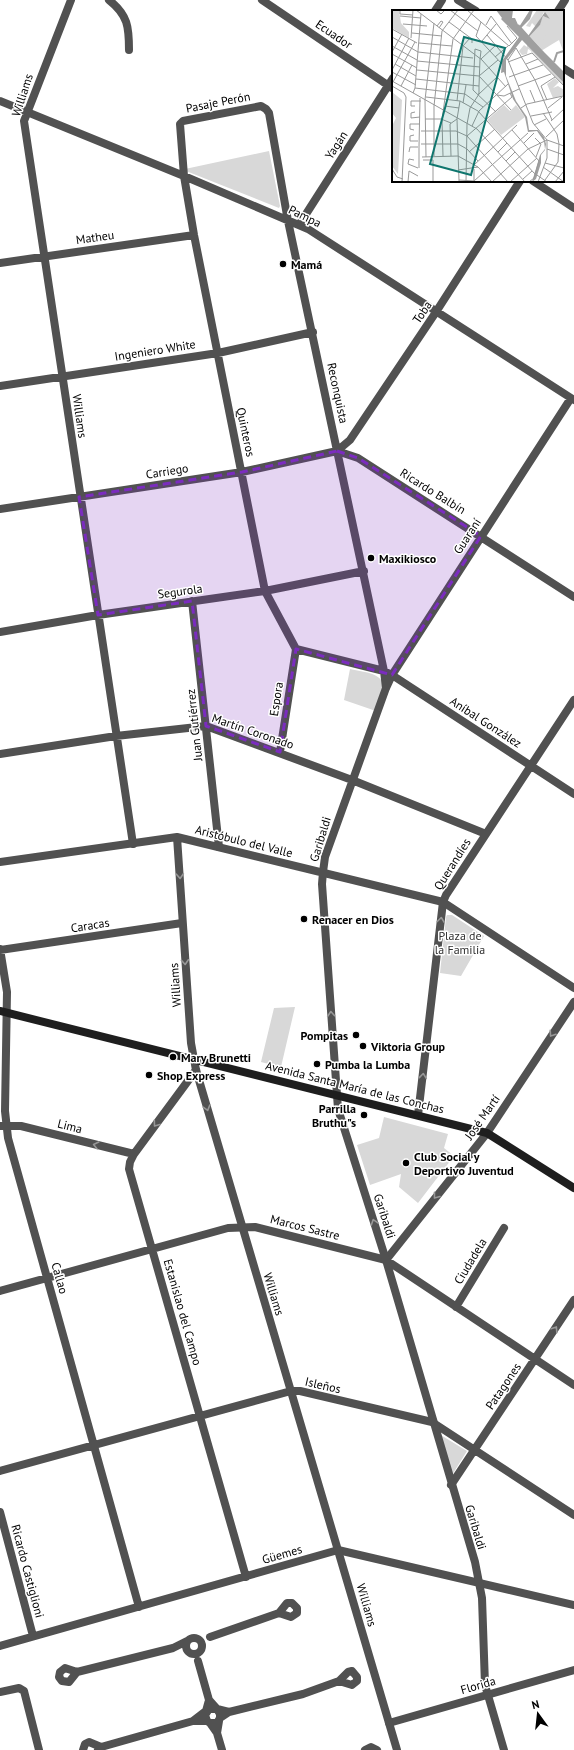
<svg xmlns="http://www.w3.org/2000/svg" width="574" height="1750" viewBox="0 0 574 1750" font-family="'PT Sans',sans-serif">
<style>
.green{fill:#d8d8d8}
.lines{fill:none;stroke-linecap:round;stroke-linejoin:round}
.minor{stroke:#515151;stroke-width:8}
.tertiary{stroke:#515151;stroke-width:8}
.secondary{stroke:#1e1e1e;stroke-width:8}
.oneway{stroke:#979797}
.marked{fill:#7b2cbf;fill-opacity:0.2;stroke:#7b2cbf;stroke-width:3;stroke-dasharray:8 5;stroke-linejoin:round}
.poi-dot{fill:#000;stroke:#fff;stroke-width:1.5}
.labels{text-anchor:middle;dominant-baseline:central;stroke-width:3;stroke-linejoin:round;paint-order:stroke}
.street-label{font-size:12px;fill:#000;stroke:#fff}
.poi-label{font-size:12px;font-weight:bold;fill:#000;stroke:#fff;text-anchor:start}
.park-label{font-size:12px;fill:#2f2f2f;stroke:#fff}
.inset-river{fill:none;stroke:#9f9f9f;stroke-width:2}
.inset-road{fill:none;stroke:#999;stroke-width:1}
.view{fill:#0f766e;fill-opacity:0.15;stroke:#0f766e;stroke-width:2}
.inset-edge{fill:none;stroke:#000;stroke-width:2}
</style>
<rect width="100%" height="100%" fill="#fff"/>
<!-- green -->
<path class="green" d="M269,151L280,206L279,208L186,171L185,169Z
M350,669C362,672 380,672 384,685L376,711L344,700Z
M447,915H452L484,936L461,976L440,973L446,917Z
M295,1007L281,1067L261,1062L274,1008Z
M384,1117L448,1134L444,1148L454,1156L418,1203L399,1187L401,1174L370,1185L357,1145L379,1138Z
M439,1434L467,1451L452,1475Z"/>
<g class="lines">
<!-- minor -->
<path class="minor" d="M71,0L24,121L133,844
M109,0C128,15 129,27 129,50
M262,0L392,88
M458,0L476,11
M435,11L442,0
M558,11L565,0
M0,101L184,176L308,229L574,400
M533,181L574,208
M299,225L393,78
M0,263L194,235
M0,386L218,353L313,332
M337,451L358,458L574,597
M0,509L242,472L337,451L350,440L436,312L520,181
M192,601L219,847
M0,632L98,615L265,591L364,571
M386,688L384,671L288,221L269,113L266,109L261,106L183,121L180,124L184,176L194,235L265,591L296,649L384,671L392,675L574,794
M280,752L296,649
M0,754L116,736L206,726L352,780L486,834
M323,872L325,857L386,688L392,675L571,398
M0,949L7,992L5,1111L8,1138L139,1607
M0,950L182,923
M196,1070L134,1154L130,1162L129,1169L246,1577
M418,1115L443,902L446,895L574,700
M0,1126H21L134,1154
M386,1260L487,1133L574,1002
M0,1291L228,1228L255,1227L386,1260L574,1385
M456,1307L504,1228
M0,1471L291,1391H300L432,1422L574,1515
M451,1485L574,1300
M0,1512L33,1636
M210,1637L279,1613L287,1603H292L297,1608V1613L291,1617L279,1613
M186 1646a8 8 0 1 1 16 0a8 8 0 1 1-16 0Z
M0,1646L338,1550L574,1605
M198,1661L209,1700
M77,1672L69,1682L62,1681L59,1677L60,1672L65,1668L77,1672L173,1648L187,1641
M0,1692L19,1688L24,1691L39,1750
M229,1712L303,1694L339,1681L348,1672L352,1671L357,1677V1681L352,1685L339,1681
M207,1721H193L206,1711L209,1700L217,1709L229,1712L220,1718L217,1723H210L207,1721L205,1715L209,1709H217L220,1714V1718
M210,1723L217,1733L219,1721
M389,1723L574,1670
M217,1733L222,1750
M83,1750L85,1744L89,1742L101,1747
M98,1750L101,1747L193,1721
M365,1750L371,1747L377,1750"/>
<!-- tertiary -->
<path class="tertiary" d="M563,68L574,75
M177,837L191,1043L196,1070L397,1750
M0,862L177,837L443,902L574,988
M323,872L322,884L338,1109L386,1260L475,1562L482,1598L485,1685L504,1750"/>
<!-- secondary -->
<path class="secondary" d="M0,1011L487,1133L574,1188"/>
</g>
<!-- one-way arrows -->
<defs><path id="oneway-chevron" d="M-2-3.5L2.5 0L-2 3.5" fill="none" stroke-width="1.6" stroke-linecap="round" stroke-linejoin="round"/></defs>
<g class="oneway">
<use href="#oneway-chevron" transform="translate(180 876) rotate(87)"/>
<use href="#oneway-chevron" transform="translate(441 920) rotate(-83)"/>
<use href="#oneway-chevron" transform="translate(185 962) rotate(86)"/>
<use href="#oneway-chevron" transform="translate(331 1014) rotate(-94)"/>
<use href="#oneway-chevron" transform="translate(552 1034) rotate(124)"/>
<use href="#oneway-chevron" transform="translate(423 1076) rotate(-84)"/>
<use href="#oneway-chevron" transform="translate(207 1108) rotate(74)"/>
<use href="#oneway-chevron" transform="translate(156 1124) rotate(126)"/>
<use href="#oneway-chevron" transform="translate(96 1145) rotate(-166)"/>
<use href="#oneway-chevron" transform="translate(436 1196) rotate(128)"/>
<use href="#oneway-chevron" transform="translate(374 1222) rotate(-108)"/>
<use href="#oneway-chevron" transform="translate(555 1329) rotate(-57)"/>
</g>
<!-- marked area -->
<path class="marked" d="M337,451L358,458L481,536L392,675L296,649L280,752L206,726L192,601L98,615L79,497L242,472Z"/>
<!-- markers -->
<g class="poi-dot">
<circle cx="283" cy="264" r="4"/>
<circle cx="371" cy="558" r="4"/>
<circle cx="304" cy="919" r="4"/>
<circle cx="356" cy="1035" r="4"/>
<circle cx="363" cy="1046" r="4"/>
<circle cx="173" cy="1057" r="4"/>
<circle cx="317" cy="1064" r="4"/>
<circle cx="149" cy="1075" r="4"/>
<circle cx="364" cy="1115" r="4"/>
<circle cx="406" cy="1163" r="4"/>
</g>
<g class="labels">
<!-- street labels -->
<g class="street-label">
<text transform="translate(334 34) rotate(34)">Ecuador</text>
<text transform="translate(22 95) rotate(-72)">Williams</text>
<text transform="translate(218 102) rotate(-11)">Pasaje Perón</text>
<text transform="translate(336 145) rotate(-57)">Yagán</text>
<text transform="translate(305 216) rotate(26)">Pampa</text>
<text transform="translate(95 237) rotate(-8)">Matheu</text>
<text transform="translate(422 312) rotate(-56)">Toba</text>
<text transform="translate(155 350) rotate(-9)">Ingeniero White</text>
<text transform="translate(338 393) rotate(78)">Reconquista</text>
<text transform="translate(80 416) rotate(82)">Williams</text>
<text transform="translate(246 432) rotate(78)">Quinteros</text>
<text transform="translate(167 471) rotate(-9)">Carriego</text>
<text transform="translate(433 491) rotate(32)">Ricardo Balbín</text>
<text transform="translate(467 536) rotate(-57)">Guaraní</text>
<text transform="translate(180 591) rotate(-8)">Segurola</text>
<text transform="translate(276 699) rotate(-81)">Espora</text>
<text transform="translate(486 722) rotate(33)">Aníbal González</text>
<text transform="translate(194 725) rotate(-96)">Juan Gutiérrez</text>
<text transform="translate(253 731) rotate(19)">Martín Coronado</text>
<text transform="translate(320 839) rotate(-73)">Garibaldi</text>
<text transform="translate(244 841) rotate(14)">Aristóbulo del Valle</text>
<text transform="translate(452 864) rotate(-58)">Querandíes</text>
<text transform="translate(90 925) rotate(-9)">Caracas</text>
<text transform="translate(175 985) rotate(-94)">Williams</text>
<text transform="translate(355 1087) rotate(14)">Avenida Santa María de las Conchas</text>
<text transform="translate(482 1117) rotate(-55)">José Martí</text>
<text transform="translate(70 1126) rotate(14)">Lima</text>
<text transform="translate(385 1216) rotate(72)">Garibaldi</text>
<text transform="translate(305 1227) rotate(14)">Marcos Sastre</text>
<text transform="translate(470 1261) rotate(-59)">Ciudadela</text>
<text transform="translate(60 1278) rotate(74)">Callao</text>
<text transform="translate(274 1294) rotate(73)">Williams</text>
<text transform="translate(183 1312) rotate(74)">Estanislao del Campo</text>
<text transform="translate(323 1385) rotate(13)">Isleños</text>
<text transform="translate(503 1386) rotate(-56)">Patagones</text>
<text transform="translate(476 1527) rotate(73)">Garibaldi</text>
<text transform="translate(282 1554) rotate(-16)">Güemes</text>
<text transform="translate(28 1571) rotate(75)">Ricardo Castiglioni</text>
<text transform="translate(367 1605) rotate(74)">Williams</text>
<text transform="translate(478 1685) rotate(-16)">Florida</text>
</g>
<!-- poi labels -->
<g class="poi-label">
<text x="291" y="264">Mamá</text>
<text x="379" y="558">Maxikiosco</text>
<text x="312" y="919">Renacer en Dios</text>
<text x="348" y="1035" text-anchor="end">Pompitas</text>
<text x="371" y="1046">Viktoria Group</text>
<text x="181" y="1057">Mary Brunetti</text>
<text x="325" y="1064">Pumba la Lumba</text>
<text x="157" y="1075">Shop Express</text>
<text x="356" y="1108" text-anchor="end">Parrilla<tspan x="356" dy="14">Bruthu"s</tspan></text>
<text x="414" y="1156">Club Social y<tspan x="414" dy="14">Deportivo Juventud</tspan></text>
</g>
<!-- park labels -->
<g class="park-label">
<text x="460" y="935">Plaza de<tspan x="460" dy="14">la Familia</tspan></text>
</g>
</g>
<!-- overview -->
<g transform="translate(392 10)">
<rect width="172" height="172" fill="#fff"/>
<path d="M0,0H7L9,13L17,22V28L0,18ZM151,6L160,10L162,33L149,41L137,27L148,15ZM135,34L172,73V76L138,40L136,39L135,44L130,45L127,41L132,35L135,37ZM163,68L167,72L161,78L166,76L172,80V85L161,88L155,74ZM0,82L10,90L6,164L0,156V116L4,108L0,103ZM112,95L118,101L124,95L133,107L109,125L95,110Z" fill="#d8d8d8"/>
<path d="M145,0H172V43L167,30L162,33L157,30L155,34L151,30L154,25L149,20L155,18L148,15L150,10L152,7L158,9L152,2L144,17L140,13L138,17L134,16Z" fill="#d8d8d8"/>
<path d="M104,0H121L120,8H123L127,17L138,0H141L138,9L129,18L136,26L153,2L158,9L151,6L148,15L137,27L172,62V73L130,30L114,50V66L124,91L135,107L137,120H146L152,127L154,134L153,140L149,145V153L144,169L140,172L148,145L153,139L152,131L145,121L136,122L133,107L121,89L112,62L109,63L110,51L127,27L109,9L110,8Z" fill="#9f9f9f"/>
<path class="inset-river" d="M126,15L151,43M162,52L165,43L172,41"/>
<path class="inset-road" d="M8,0V4L21,5M24,0L90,50L114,77M44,0L49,4L53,0M58,0L86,21M75,0L117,36L125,28L115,16M8,6L29,8M57,12L80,29V33M89,12L84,26L110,54M11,14L35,16M94,15L99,6L120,34M45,16L49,11L51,12L47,18M0,19L25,33M20,23L50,26M95,25L116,50M0,27L26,42L81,48M19,28L21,0M90,31L104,14M27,33L60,36M0,36L25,50M0,42L10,24M0,44L25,58M103,47L116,36M89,49L104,35M116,50L124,38L143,70L160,110M116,50L141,113L155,130V148L146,172M25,51L88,57M116,52L140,43L172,76M3,54L24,66M134,54L146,49M0,60L17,28M25,60L87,66M0,62L24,75M87,66L119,100M87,66L106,50M117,67L151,55M24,69L87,76M0,71L85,119L133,172M1,72L23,32M0,76L12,83L14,87L10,172M9,76L20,55M126,76L159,64M23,78L73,84L91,97M138,80L143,92M21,83L23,78L29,4M86,85L87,83V76L88,49L89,41L83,39L81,80L104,102M105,85L112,86L127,79M34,87L68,91L86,101L142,163L155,172M155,90L149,76L163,67M65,91L71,36L78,28M71,93L74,75M23,96H19V91H29M53,96L67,98M129,98L135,94L171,86M156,98L170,87M23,102L19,103V108L28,107M151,103L165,124L167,134L166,152L153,170M139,106L160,102M33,109H49L59,113M159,111L172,99M142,115L154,109M80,116L87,101L116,74M22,120L18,119V114H28M120,120L147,151L142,168L137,172M29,121H64L75,126L116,172M22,125L18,126V131H26M75,126L120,87L118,83M154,127L172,110M143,128L149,134L144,147M155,130L172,136M132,133L142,123M29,134H66L75,139L86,151M27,137L28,88M155,139L172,145M17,142L18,137H26M77,142L103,119M106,142L115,133M42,146V96L50,21L66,0M51,146L50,110L61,29L82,0M59,146L58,114L65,109M30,147L66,146L86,157L100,172M34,147L33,90L42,13M22,150L17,149L16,154L26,158M31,150H41V172M114,151L123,142M153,153L172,158M82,155L125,115M151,157L172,172M27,158V137M0,159L5,167L11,169M82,159V172M66,160L86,157M131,169L140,161M67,170L82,171L136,123M67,171L65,109L68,91M16,172L17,161L26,166M74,172L75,114L78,98L87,84L105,67M100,172L136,139L155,130M118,172L145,148M163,172L172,161"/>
<path class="view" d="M72,27L113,38L79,165L38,154Z"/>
<rect width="172" height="172" class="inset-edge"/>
</g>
<!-- north arrow -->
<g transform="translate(538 1714) rotate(345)" stroke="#ffffff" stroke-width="3" paint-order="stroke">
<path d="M0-3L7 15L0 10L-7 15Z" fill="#000000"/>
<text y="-6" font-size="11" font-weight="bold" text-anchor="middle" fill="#000000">N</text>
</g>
</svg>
